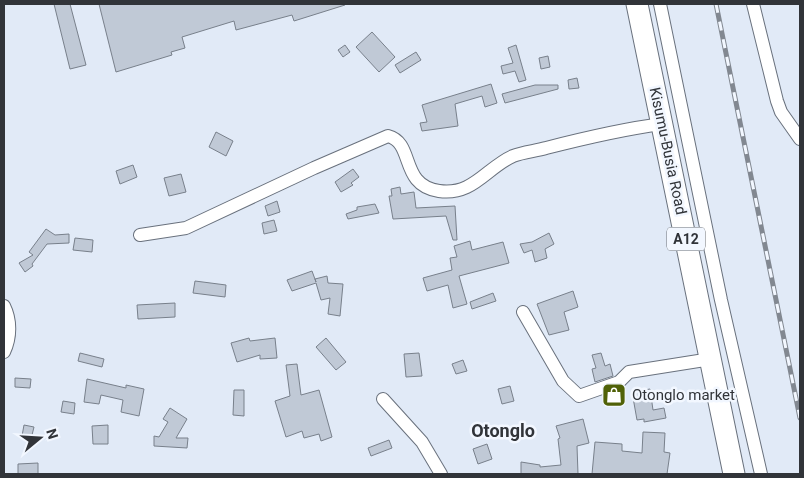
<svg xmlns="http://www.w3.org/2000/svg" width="804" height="478" viewBox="0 0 804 478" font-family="Roboto,sans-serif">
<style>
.building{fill:#c0c9d6;stroke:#78808b}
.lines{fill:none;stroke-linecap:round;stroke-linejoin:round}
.minor-casing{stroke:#69717d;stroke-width:14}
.trunk-casing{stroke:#69717d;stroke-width:23}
.minor{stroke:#fff;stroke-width:12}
.trunk{stroke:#fff;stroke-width:21}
.rail-casing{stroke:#828891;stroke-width:5}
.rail{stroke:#f2f7ff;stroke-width:3;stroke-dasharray:9;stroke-linecap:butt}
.labels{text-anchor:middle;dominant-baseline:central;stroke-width:5;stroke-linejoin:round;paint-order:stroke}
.shield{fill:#f2f7ff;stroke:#6b6e74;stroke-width:1}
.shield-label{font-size:14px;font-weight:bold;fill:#313439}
.street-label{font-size:15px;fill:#313439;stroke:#f2f7ff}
.poi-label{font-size:15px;fill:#313439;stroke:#f2f7ff;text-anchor:start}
.quarter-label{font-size:18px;font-weight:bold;fill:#313439;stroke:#f2f7ff}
</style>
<rect width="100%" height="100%" fill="#e1eaf7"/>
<!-- building -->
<path class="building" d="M54,4H70L86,65L70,69Z
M99,4H345V5L294,21L292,15L236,30L234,21L182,37L185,48L171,52L172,55L116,72Z
M372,32L395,57L379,72L356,47Z
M345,45L350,52L343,57L338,50Z
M516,45L526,80L519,82L515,71L503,74L501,66L513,63L508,48Z
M416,52L421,60L400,73L395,65Z
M548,56L550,67L541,69L539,58Z
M577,78L579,88L569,89L568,80Z
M491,84L497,103L485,107L482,96L455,104L458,126L422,131L420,123L427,122L422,105Z
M535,85H558V89L505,103L502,94Z
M216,132L233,141L226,156L209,147Z
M133,165L137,177L120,184L116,171Z
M353,169L359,177L351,183L353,185L341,192L335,182Z
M181,174L186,192L169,196L164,178Z
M400,187L401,194L414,192L416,208L455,206L457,240H453L446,216L393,219L389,196H392L391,189Z
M277,201L280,212L268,216L265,206Z
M375,204L379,213L348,219L346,214L357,210V207Z
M274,220L277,231L264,234L262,223Z
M46,229L55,235L69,234V243L47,244L32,264L33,266L25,272L19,263L33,255L29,252Z
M549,233L554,244L545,249L547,258L535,262L532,250L524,253L520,244L532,242Z
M75,238L93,240L92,252L73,250Z
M470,241L472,250L503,242L509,263L459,276L467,304L453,308L448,285L427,291L423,278L452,270L450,258L457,257L454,246Z
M312,271L316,282L315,279L327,276L328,283L343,284L340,316L328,314L330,298L321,300L316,283L292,291L287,280Z
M195,281L226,285L225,297L193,293Z
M573,291L578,307L564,312L569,330L549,335L537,304Z
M493,293L496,301L472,309L470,302Z
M175,303V317L138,319L137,305Z
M249,338L250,341L275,338L277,358L260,359V355L237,362L231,343Z
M326,338L346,362L336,370L316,347Z
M80,353L104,359L102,367L78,361Z
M419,353L422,376L406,377L404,354Z
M601,353L605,366L610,364L613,376L595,382L592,369L596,368L592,355Z
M463,360L467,371L456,374L452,364Z
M297,364L301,395L319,390L332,437L321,441L319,434L304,438L302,431L286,437L275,401L290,396L286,365Z
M15,378L31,379L30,388L15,387Z
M87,379L126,388V385L144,389L139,416L121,412L123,400L101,395L99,404L84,402Z
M510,386L514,401L502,404L498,389Z
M650,389L653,410L664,408L666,418L644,422V419L637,420L632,392Z
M234,390H244V416L233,415Z
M63,401L75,403L74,414L61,412Z
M170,408L187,419L176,438H188L187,448L154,446V436L159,437L168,422L163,419Z
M583,419L589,443L577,446L578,474H521V462L540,465V467L561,465L558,439L560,438L556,426Z
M24,425L34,427L31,439L22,436Z
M108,425V444H93L92,426Z
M643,432L665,433L664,452L670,453L667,474H592L595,442L622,444V451L642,453Z
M389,440L392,448L371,456L368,448Z
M487,444L492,459L478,464L473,449Z
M38,463V474H18V464Z"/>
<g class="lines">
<!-- minor casing -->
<g class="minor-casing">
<path id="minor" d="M660,4L721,300L761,474
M753,4L777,101L781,112L800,139
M140,235L186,228L314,168L388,136C415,143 399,185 439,191C473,196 486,168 513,156C523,152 536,151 546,148C585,138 623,129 662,124
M4,306C11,320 11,337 4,352
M523,312L563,381L579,396L619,382L629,372L711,359
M383,399L422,442L441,474"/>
</g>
<!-- trunk casing -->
<g class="trunk-casing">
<path id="trunk" d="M637,4L734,474"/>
</g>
<!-- minor -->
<use href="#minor" class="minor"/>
<!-- trunk -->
<use href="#trunk" class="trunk"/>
<!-- rail casing -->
<g class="rail-casing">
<path id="rail" d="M716,4L800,418"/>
</g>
<!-- rail -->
<use href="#rail" class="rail"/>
</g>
<!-- icons -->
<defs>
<g id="shop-square" transform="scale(1.25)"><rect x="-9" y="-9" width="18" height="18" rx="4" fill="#506107" stroke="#f2f7ff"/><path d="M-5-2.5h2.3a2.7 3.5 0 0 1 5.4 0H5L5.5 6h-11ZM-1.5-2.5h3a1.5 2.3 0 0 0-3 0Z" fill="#fff"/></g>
</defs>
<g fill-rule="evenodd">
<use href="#shop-square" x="614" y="395"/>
</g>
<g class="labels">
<!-- shield labels -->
<rect class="shield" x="667" y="227.5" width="38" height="23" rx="4"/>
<g class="shield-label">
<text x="686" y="239">A12</text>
</g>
<!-- street labels -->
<g class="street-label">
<text transform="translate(668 151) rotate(78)">Kisumu-Busia Road</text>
</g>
<!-- poi labels -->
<g class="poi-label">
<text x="632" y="395">Otonglo market</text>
</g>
<!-- quarter labels -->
<g class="quarter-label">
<text x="503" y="430">Otonglo</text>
</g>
</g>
<!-- border -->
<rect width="804" height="478" fill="none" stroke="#313439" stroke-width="10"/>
<!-- north arrow -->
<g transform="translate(40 438) rotate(72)" stroke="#f2f7ff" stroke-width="4" paint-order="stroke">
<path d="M0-4L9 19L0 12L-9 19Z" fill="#313439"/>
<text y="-8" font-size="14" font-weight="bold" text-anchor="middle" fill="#313439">N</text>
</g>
</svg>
